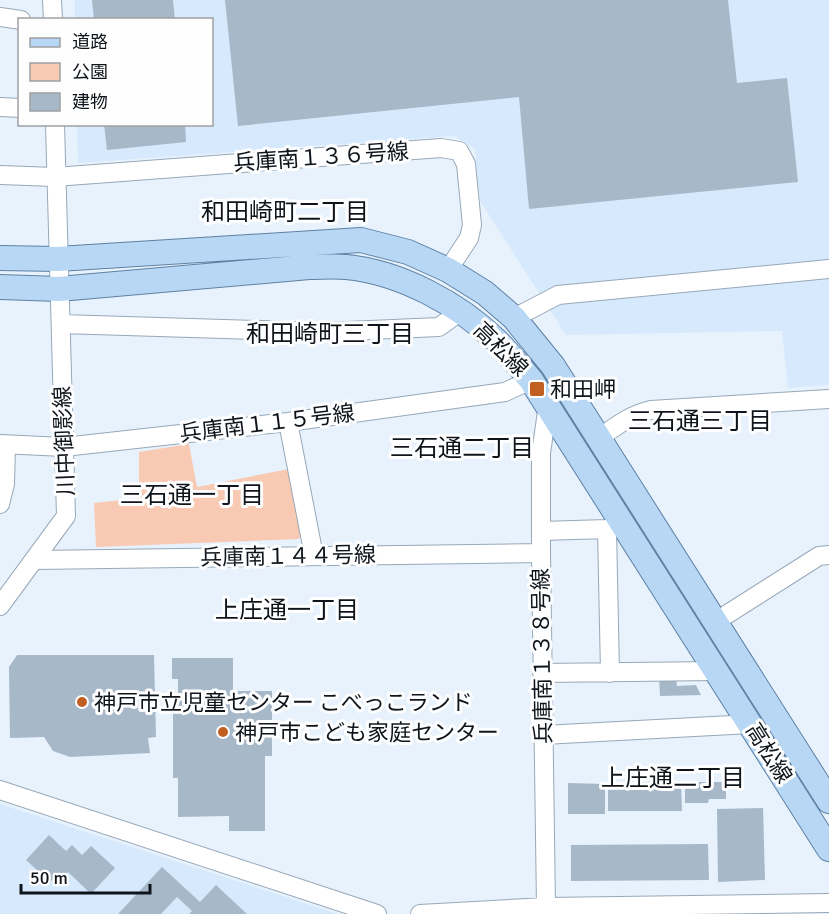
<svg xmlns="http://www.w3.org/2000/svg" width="829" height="914" viewBox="0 0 829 914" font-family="Signika,'Noto Sans JP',sans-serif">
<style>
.built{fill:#d7e9fc}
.green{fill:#f9cab3}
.building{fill:#a7b8c9}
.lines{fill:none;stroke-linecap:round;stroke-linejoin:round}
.minor-casing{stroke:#97a8b8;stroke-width:20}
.major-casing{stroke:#5e81a4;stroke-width:26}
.minor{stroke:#fff;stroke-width:18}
.major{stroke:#b8d7f5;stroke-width:24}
.poi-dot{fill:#c15f22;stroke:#fefefe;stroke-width:2}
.labels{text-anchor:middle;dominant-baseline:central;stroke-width:6;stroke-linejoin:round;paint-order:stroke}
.street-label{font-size:22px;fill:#0e141a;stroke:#fefefe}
.poi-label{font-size:22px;fill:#0e141a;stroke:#fefefe;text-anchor:start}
.neighbourhood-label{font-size:24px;fill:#0e141a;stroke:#fefefe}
</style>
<rect width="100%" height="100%" fill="#e7f2fd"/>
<!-- built -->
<path class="built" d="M75,0H829V385L788,388L782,331L566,335L480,201L475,149L454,136L78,163L77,125L212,124V20L75,19Z
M0,804L338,914H0Z"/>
<!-- green -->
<path class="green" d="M189,444L197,487L289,469L302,531L299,539L96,547L94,503L139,498V452Z"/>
<!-- building -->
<path class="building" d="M92,0H173L175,20H94Z
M225,0H728L737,83L787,78L798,182L529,209L519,97L238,126Z
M104,124H185L186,142L107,150Z
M17,655H154L156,737L148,738L150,753L70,757L53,751L44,737L10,738L9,667Z
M172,658H233V691H272V756H265V831H229V816L178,817V778H173V709L178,708V679H172Z
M659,675L676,676L677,686L696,685L701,695L660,696Z
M681,782L682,811H608V783Z
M685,782H726V799H709L708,803H685Z
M568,783L605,784V814H568Z
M763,808L765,880L718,882L717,809Z
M49,835L66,851L72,845L82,855L91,846L115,868L91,894L68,872L61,879L57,875L50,882L26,860Z
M708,844L709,880L571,881V845Z
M162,867L200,902L216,885L247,914H189L192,911L177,897L161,914H118Z"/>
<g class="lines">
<!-- minor casing -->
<g class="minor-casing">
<path id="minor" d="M52,0L53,20
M0,17L21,20
M0,107L20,108
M0,175L55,177L441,148L459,151L466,164L472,225L469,238L448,270
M514,318L558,295L829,269
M61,324L324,332L439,327L461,311
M288,422L314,556
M598,439C616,426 630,415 651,410L829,399
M0,444L64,447L288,422L505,392L531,380
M0,504L5,484L6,445
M607,529L610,673
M541,531L607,529L616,524
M35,560L541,553
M0,606L66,516L55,124
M715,622L819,556L829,555
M542,673L716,671
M543,735L751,724
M0,790L377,914
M546,907L541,553V453L548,405
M420,914L546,907L829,903"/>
</g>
<!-- major casing -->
<g class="major-casing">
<path id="major" d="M0,258L58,259L361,240L408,252L448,270L485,293L514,318L553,366L829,801
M0,287L59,289L309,267C321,267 334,266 346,267C400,272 459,304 497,341C509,353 520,367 531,380L829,849"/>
</g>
<!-- minor -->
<use href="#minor" class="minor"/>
<!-- major -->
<use href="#major" class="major"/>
</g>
<!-- markers -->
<g class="poi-dot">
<rect x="529" y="381" width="16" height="16" rx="3"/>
<circle cx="82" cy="702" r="6"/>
<circle cx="223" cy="732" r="6"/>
</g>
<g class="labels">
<!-- street labels -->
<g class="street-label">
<text transform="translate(321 157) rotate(-4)">兵庫南１３６号線</text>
<text transform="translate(501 349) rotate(45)">高松線</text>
<text transform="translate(267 423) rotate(-7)">兵庫南１１５号線</text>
<text transform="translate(64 441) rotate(-92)">川中御影線</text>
<text transform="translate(288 556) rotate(-1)">兵庫南１４４号線</text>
<text transform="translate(542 656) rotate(-91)">兵庫南１３８号線</text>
<text transform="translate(769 753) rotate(58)">高松線</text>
</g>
<!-- poi labels -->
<g class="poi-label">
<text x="550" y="389">和田岬</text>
<text x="94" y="702">神戸市立児童センター こべっこランド</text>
<text x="235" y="732">神戸市こども家庭センター</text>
</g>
<!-- neighbourhood labels -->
<g class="neighbourhood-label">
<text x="285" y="212">和田崎町二丁目</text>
<text x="330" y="334">和田崎町三丁目</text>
<text x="700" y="421">三石通三丁目</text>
<text x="462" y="448">三石通二丁目</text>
<text x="192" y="495">三石通一丁目</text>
<text x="287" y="610">上庄通一丁目</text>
<text x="673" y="778">上庄通二丁目</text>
</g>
</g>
<!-- legend -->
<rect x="18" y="18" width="195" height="108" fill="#fefefe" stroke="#9ea0a3" stroke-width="1.5"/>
<rect x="30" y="38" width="30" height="9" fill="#b8d7f5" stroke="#9ea0a3" stroke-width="1.5"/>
<text x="72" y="48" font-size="18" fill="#0e141a">道路</text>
<rect x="30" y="63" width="30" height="18" fill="#f9cab3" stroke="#9ea0a3" stroke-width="1.5"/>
<text x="72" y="78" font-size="18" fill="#0e141a">公園</text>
<rect x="30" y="93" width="30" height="18" fill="#a7b8c9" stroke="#9ea0a3" stroke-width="1.5"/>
<text x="72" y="108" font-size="18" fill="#0e141a">建物</text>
<!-- scale -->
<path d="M21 884v9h129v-9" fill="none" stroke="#0e141a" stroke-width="3"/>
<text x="30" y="884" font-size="18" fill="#0e141a" stroke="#fefefe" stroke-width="4.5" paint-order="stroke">50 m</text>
</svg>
